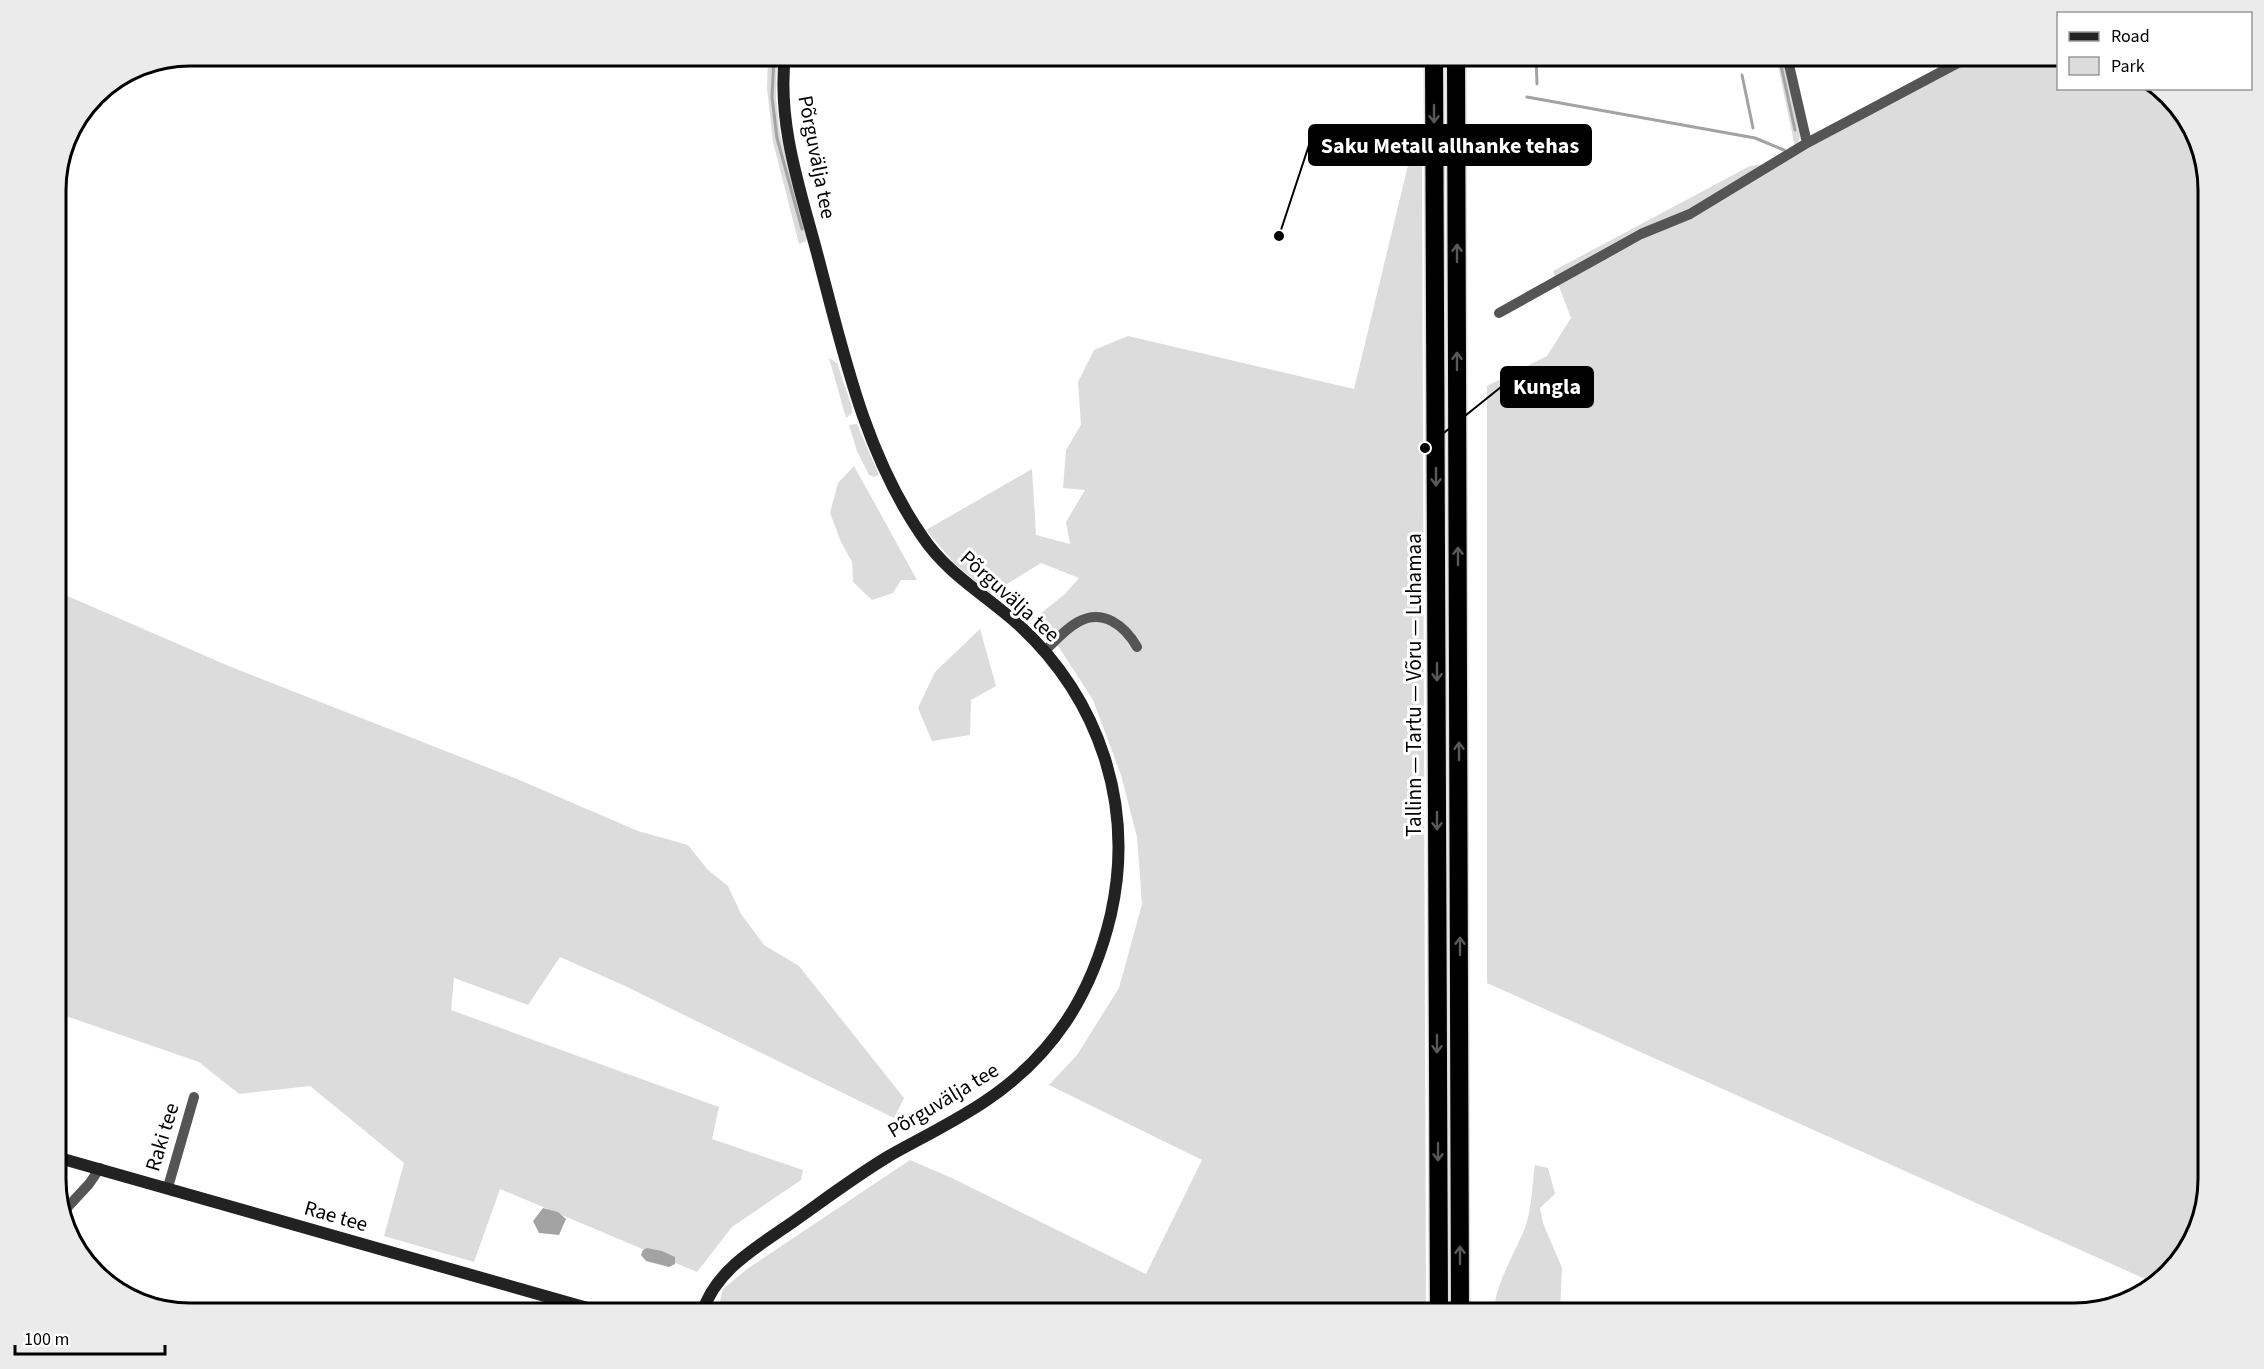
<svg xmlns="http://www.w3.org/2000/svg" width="2264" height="1369" viewBox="0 0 2264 1369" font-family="'Source Sans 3',sans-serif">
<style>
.green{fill:#dcdcdc}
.water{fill:#a3a3a3}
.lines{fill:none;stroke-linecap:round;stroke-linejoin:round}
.stream{stroke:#a3a3a3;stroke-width:3}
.highway-casing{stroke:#dbdbdb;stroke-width:21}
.street{stroke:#555;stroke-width:10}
.secondary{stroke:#222;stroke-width:12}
.highway{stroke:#000;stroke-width:18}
.oneway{stroke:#595959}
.labels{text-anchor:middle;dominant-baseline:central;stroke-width:6;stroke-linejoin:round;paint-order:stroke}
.street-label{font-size:21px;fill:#000;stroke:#fff}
.rim{fill:none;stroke:#000;stroke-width:3}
.leader{fill:none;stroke:#000;stroke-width:2}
.callout-dot{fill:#000;stroke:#fff;stroke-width:2}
.callout{fill:#000;stroke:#000;stroke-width:2}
.callout-label{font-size:22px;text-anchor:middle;font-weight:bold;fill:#fff}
</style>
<rect width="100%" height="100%" fill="#fff"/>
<!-- green -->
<path class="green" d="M768,56H777L776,98L780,133L807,238L806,241L799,244L773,142L767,88Z
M1776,56H1783L1800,136L1798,144L1795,147Z
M1982,56H2058V88L2157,89L2190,122L2208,181V1180L2190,1247L2154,1283L1487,983V386L1547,356L1571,318L1553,271L1750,166L1781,162Z
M1409,161L1422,164L1426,1313H717L723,1289L747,1269L910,1160L954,1179L1146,1274L1202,1160L1049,1085L1077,1055L1119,988L1142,904L1137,837L1121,775L1093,700L1051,635L1035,618L1065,594L1079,578L1041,563L991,594L955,564L926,530L1032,469L1036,535L1070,544L1066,522L1085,490L1063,488L1066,450L1081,425L1078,382L1094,350L1128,336L1354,389Z
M829,358L837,363L852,407V413L846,418Z
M857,424L879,475L874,477L869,475L857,451L849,425Z
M854,466L917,580H901L893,593L872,600L853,582L852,562L841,542L830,513L838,483Z
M56,591L231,667L517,779L638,831L688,845L708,870L728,886L741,914L764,945L799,966L904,1098L894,1118L625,986L560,957L528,1005L454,978L451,1010L719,1107L712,1139L803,1170L801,1180L732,1227L697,1272L500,1189L474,1262L384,1236L404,1163L310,1086L239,1094L199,1062L60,1014L56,1025Z
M980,629L996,686L971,700L970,735L932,741L918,708L935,672Z
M1535,1165L1548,1168L1555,1194L1540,1208L1543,1223L1562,1268L1560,1313H1494C1494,1285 1516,1252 1526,1225C1532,1207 1532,1184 1535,1165Z"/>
<!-- water -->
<path class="water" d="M543,1208L558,1212L566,1219L559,1235L539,1233L533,1221Z
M647,1248L662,1251L675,1257V1264L669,1267L646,1261L641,1255L643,1250Z"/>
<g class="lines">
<!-- stream -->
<path class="stream" d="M774,56L772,97L777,138L802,229
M1536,56L1537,84
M1779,56L1795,130
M1742,75L1753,128
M1527,97L1755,138L1784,150"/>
<!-- highway casing -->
<g class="highway-casing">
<path id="highway" d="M1434,56L1439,1313
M1456,56L1460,1313"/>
</g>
<!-- street -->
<path class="street" d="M1787,56L1807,143
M1499,313L1641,234L1690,214L1807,143L1971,56
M1045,651C1055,641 1065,629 1078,622C1103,608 1125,626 1137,647
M168,1187L194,1097
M63,1212L89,1184L100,1168"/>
<!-- secondary -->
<path class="secondary" d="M56,1157L605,1313
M702,1313C715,1272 752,1250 787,1226C820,1203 854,1177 889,1156C921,1138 954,1122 984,1102C1053,1056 1092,995 1111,914C1135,806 1100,700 1019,625C986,595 947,574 922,536C864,452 843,351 817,253C800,189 777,123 785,56"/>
<!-- highway -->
<use href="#highway" class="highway"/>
</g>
<!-- one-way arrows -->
<defs><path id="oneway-shaft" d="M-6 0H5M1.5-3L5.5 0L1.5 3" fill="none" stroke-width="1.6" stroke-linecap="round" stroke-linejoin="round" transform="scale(1.5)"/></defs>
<g class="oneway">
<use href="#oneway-shaft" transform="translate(1434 114) rotate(90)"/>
<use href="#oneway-shaft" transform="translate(1457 253) rotate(-90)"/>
<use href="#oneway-shaft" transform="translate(1457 361) rotate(-90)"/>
<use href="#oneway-shaft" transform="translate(1436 477) rotate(90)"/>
<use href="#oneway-shaft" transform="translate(1458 556) rotate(-90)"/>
<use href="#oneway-shaft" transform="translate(1437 672) rotate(90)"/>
<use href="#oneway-shaft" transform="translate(1459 751) rotate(-90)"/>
<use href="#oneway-shaft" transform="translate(1437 821) rotate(90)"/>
<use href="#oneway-shaft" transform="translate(1460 946) rotate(-90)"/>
<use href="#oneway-shaft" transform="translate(1437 1044) rotate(90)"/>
<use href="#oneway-shaft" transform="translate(1438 1152) rotate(90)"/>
<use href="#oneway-shaft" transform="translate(1460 1255) rotate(-90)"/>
</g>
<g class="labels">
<!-- street labels -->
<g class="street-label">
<text transform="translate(817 157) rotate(79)">Põrguvälja tee</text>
<text transform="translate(1010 596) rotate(42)">Põrguvälja tee</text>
<text transform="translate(1414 685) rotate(-90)">Tallinn — Tartu — Võru — Luhamaa</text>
<text transform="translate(943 1100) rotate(-31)">Põrguvälja tee</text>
<text transform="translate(162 1137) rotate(-73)">Raki tee</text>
<text transform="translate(336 1216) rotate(16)">Rae tee</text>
</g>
</g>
<!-- crop -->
<path d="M0 0H2264V1369H0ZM190 66H2074A124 124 0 0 1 2198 190V1179A124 124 0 0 1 2074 1303H190A124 124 0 0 1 66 1179V190A124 124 0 0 1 190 66Z" fill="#ebebeb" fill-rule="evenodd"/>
<path class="rim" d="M190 66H2074A124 124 0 0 1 2198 190V1179A124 124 0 0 1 2074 1303H190A124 124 0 0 1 66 1179V190A124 124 0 0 1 190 66Z"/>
<!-- callouts -->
<path class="leader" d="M1279 236L1309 145M1425 448L1501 387"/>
<g class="callout-dot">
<circle cx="1279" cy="236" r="6"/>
<circle cx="1425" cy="448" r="6"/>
</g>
<g class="callout">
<rect x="1309" y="125" width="282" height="40" rx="6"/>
<rect x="1501" y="367" width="92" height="40" rx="6"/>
</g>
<g class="callout-label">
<text x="1450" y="153">Saku Metall allhanke tehas</text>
<text x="1547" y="394">Kungla</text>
</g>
<!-- legend -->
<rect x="2057" y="12" width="195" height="78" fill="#ffffff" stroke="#999999" stroke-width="1.5"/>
<rect x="2069" y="32" width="30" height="9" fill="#222222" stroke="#999999" stroke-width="1.5"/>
<text x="2111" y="42" font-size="18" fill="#000000">Road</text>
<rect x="2069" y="57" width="30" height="18" fill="#dcdcdc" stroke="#999999" stroke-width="1.5"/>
<text x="2111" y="72" font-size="18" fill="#000000">Park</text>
<!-- scale -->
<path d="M15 1345v9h150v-9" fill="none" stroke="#000000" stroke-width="3"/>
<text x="24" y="1345" font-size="18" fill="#000000" stroke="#ffffff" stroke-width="4.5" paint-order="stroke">100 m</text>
</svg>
